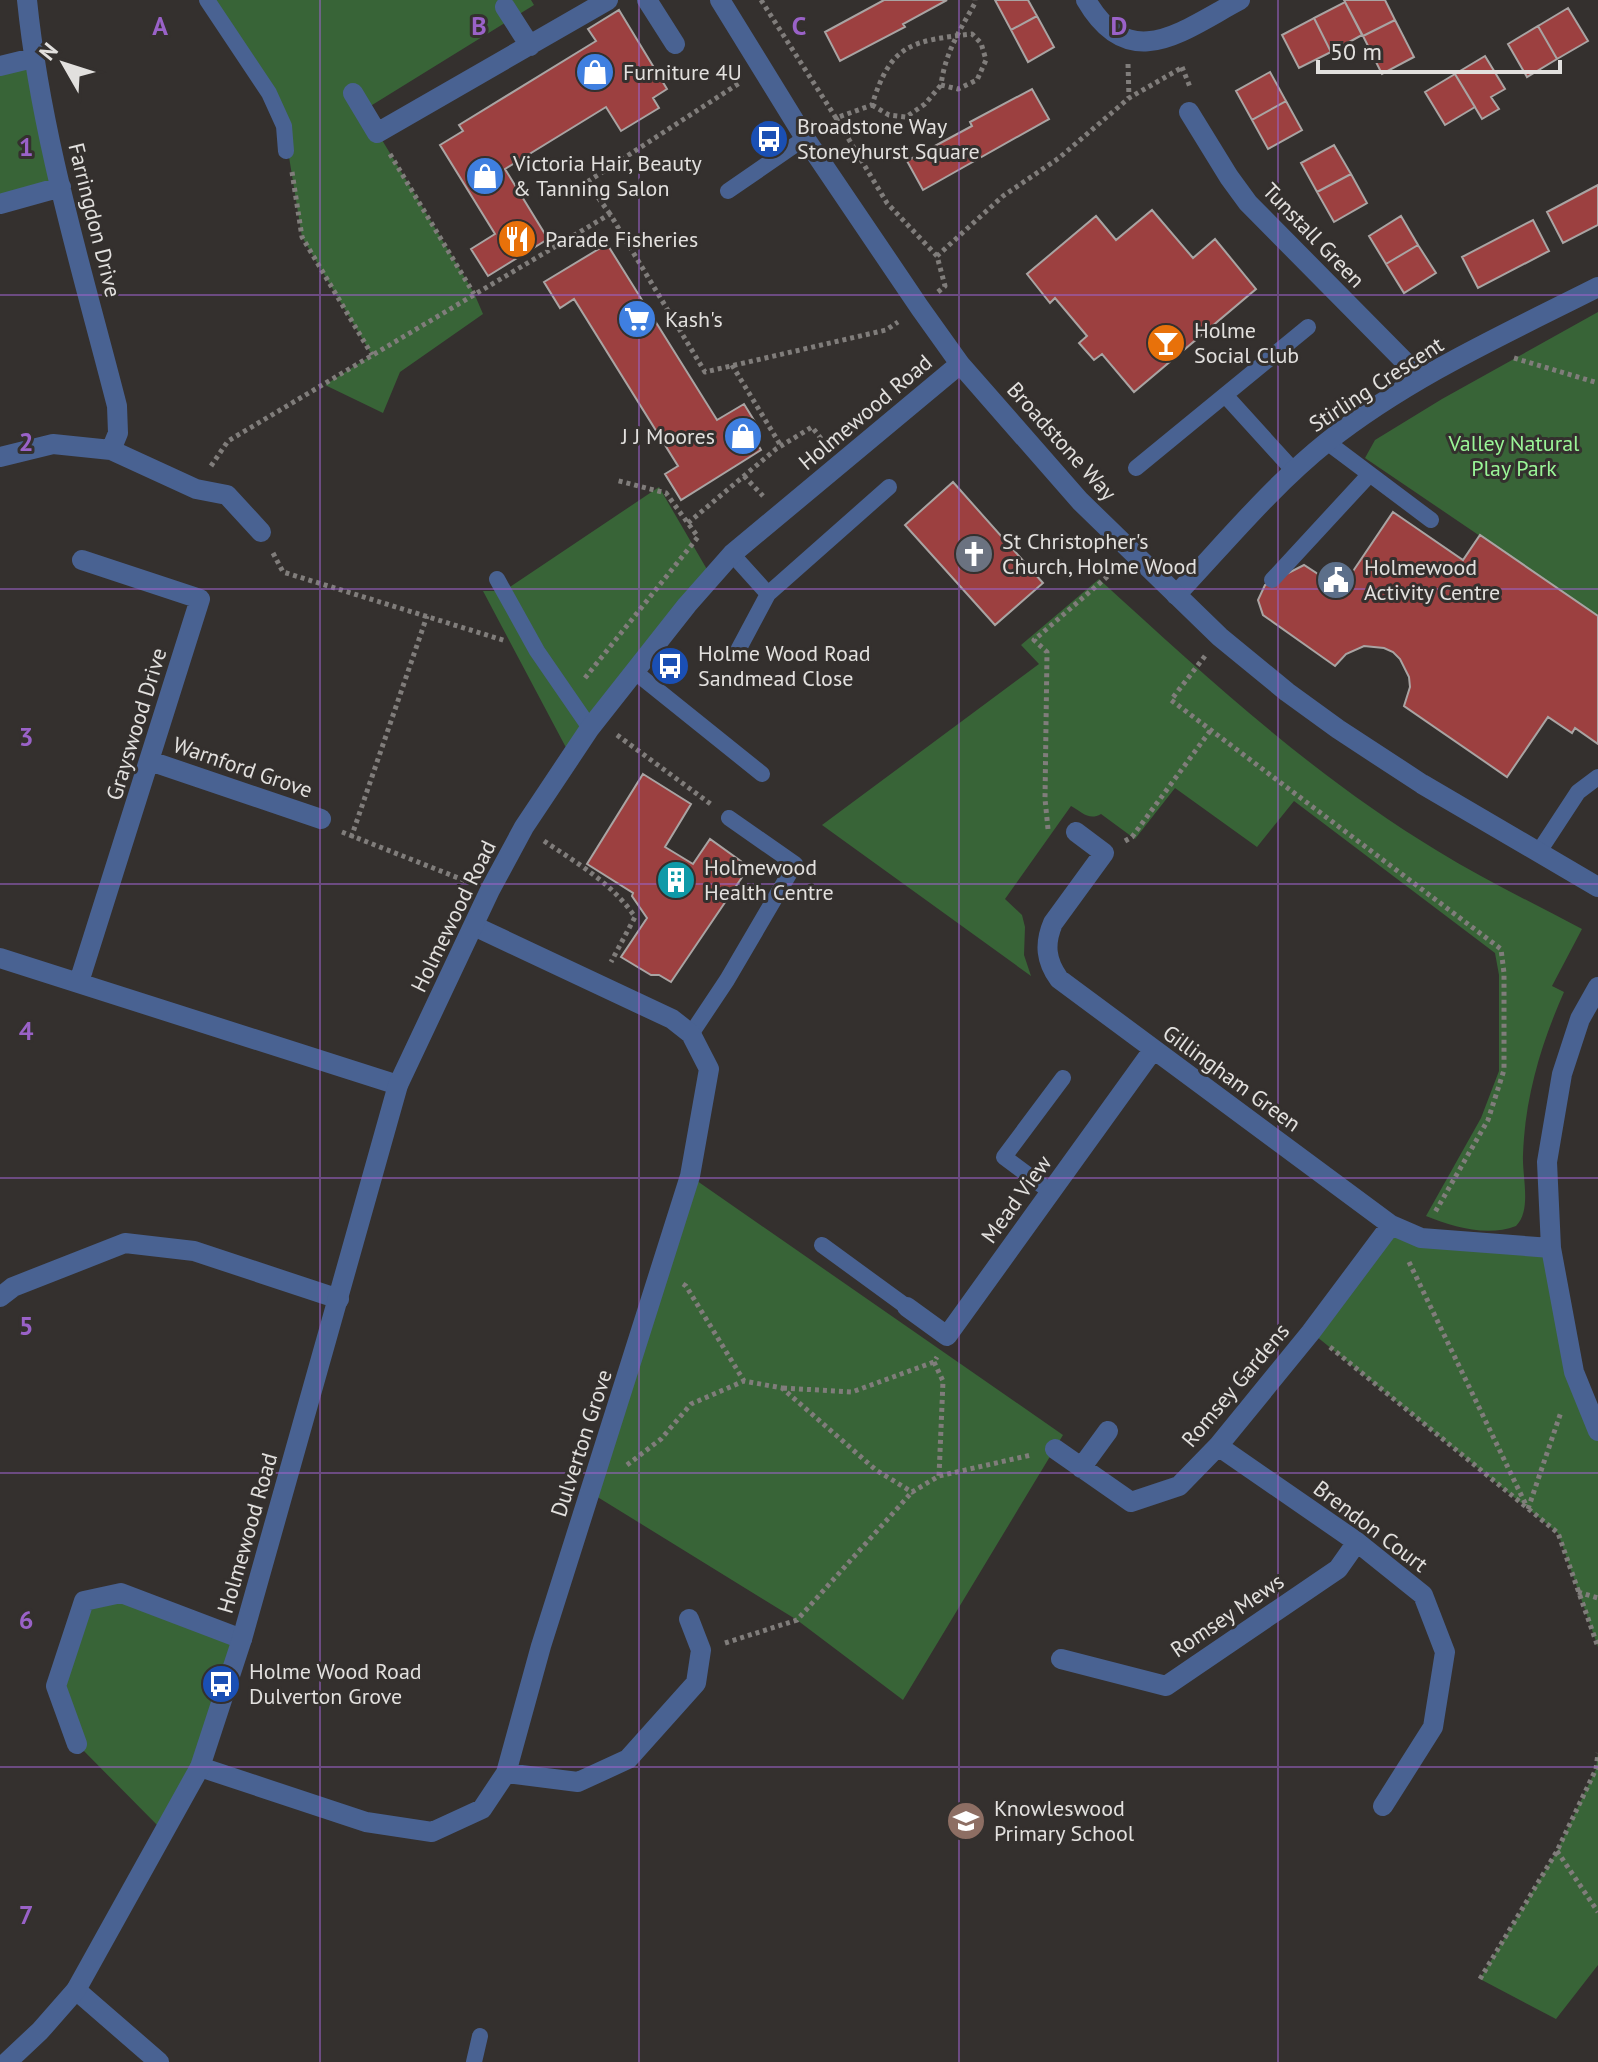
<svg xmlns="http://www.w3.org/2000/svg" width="1598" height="2062" viewBox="0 0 1598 2062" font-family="'PT Sans',sans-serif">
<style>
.green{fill:#386437}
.building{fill:#9c4040;stroke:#a9a4a3;stroke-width:2}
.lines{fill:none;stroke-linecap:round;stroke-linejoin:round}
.path{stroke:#807d7b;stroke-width:5;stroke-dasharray:4 4;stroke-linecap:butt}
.service{stroke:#496292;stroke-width:16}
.minor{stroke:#496292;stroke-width:20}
.tertiary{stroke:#496292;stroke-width:20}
.grid{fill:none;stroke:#9a62c8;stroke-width:2;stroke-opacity:0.55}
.labels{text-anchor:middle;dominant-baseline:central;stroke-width:6;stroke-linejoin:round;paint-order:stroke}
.poi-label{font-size:22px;fill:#e2e0de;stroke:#34302e;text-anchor:start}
.street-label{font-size:22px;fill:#e2e0de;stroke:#34302e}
.park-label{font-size:22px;fill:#9af597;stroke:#34302e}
.grid-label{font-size:26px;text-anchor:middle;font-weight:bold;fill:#9a62c8;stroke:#34302e;stroke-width:6;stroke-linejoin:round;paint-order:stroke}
</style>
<rect width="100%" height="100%" fill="#34302e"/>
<!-- green -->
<path class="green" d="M207,0H531L534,5L364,110L474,293L483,314L400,372L383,413L325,385L372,355L302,237L284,126Z
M33,58L61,187L0,204V66Z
M1598,312V616L1365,458L1375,440L1442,399Z
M659,487L712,578L571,757L483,591H504Z
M1099,579C1205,676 1312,775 1436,850C1483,879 1533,903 1582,929L1552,986L1564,992C1541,1044 1525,1097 1523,1155C1522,1177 1532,1210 1516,1226C1487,1237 1453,1227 1426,1216L1481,1118L1499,1071V975L1495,953L1294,801L1257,847L1175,788L1135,839L1101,814C1089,821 1082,812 1071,806L1005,899L1022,915L1025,927L1024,955L1031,976L822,825L1039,664L1021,645Z
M690,1176L1063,1435L903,1700L797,1620L591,1493Z
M1391,1225L1551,1248L1598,1431V1647L1558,1533L1311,1332Z
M121,1593L242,1639L164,1832L77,1744L56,1686L84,1601Z
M1598,1753V1965L1556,2019L1480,1979L1557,1851L1596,1769Z"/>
<!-- building -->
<path class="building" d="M884,0H947L903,24L905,27L840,61L825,32Z
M995,0H1028L1037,16L1011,30Z
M1344,0H1385L1395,20L1363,36Z
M1345,2L1362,35L1331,52L1314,18Z
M1568,8L1588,41L1557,59L1538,26Z
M619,10L667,89L653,98L659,108L621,131L606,107L505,169L548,239L488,276L471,249L495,234L440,145L463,131L459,125L596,41L588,29Z
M1037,16L1054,47L1028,62L1011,30Z
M1314,18L1331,52L1299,68L1282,35Z
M1395,20L1414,57L1382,74L1363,36Z
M1538,26L1557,59L1527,77L1508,44Z
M1485,56L1505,89L1491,97L1499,109L1482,119L1455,74Z
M1270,72L1286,101L1252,120L1236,91Z
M1455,74L1475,107L1445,125L1425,92Z
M1032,89L1049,119L923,190L907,161L972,126L970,122Z
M1286,101L1302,130L1268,149L1252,120Z
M1334,145L1351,174L1317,192L1301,163Z
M1351,174L1367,203L1334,222L1317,192Z
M1598,185V225L1563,243L1547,212Z
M1152,210L1193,258L1215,239L1256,289L1134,392L1102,354L1094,360L1079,343L1087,336L1055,298L1050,303L1027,274L1096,216L1116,240Z
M1401,216L1418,245L1386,264L1369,236Z
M1533,220L1549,251L1478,288L1462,257Z
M607,244L717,420L744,404L760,430L752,435L761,450L681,500L665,474L678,466L574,299L560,308L544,282Z
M1418,245L1436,273L1404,293L1386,264Z
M953,482L1043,583L995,625L905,525Z
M1393,512L1463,560L1480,535L1598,616V744L1575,728L1572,733L1548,717L1507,777L1404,706L1410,687L1409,677L1400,659L1393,652L1384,648L1364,646L1346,654L1335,666L1263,615L1258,600L1265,585L1304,565L1341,589Z
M643,774L691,804L665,847L693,864L710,839L749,867L671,982L659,975H651L621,957L647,918L632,896L633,893L587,864Z"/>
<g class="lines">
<!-- path -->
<path class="path" d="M761,0L836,118L872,105C891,43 912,41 972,34L981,43L986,60L977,80L958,89L941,85C945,53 960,30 975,3V0
M1128,64L1129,98
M1182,67L1190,87
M872,105L889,115L906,117L925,104L941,85
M836,118L887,203L937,256
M390,154L474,294
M292,172L302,237L372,355
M610,214L587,182L741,82
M938,292L945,286L937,256L1003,196L1059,158L1129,98L1183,67
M1514,358L1598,383
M732,365L781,446
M211,466L228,441L610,214L705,372L886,330L898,322
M744,476L763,496
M688,523L776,449L812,427L826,445
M273,553L283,572L506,641
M1205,656L1171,700L1501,949L1504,973V1070L1488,1120L1434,1214
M585,678L698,537L666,493L615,480
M617,735L712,805
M1048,829L1045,799L1047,652L1034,640L1115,570
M342,832L466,881
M351,838L427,616
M544,841C577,863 613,884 635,917L611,962
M1125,841L1132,837L1210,731
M1409,1262L1526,1505
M683,1284L686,1286L744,1381
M1330,1347L1558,1533L1598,1647
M934,1362L943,1381L939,1476
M783,1388L852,1392L934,1362L937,1357
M627,1465L661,1439L691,1404L744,1381L782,1388L876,1470L912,1492L939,1476L1031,1455
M1528,1509L1561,1412
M1578,1592L1598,1598
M725,1643L797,1620L912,1492
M1557,1851L1598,1912
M1480,1979L1557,1851L1596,1769L1598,1753"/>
<!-- service -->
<path class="service" d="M207,0L269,93L284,126L286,151
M728,191L805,138
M1225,395L1294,471
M1327,442L1431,520
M1136,468L1308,327
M732,554L768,594L889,487
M497,579L537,651L590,728
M1272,580L1370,474
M736,654L768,594
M635,672L762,774
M1538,853L1578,792L1598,777
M691,1034L727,980L795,864L729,818
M1051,1192L1004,1157L1063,1078
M822,1245L907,1307
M474,2062L480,2036"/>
<!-- minor -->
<path class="minor" d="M27,0C41,138 83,273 117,406L118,433L111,450
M647,0L675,44
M1086,0C1130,76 1183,30 1240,0
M505,7L530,46
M0,66L33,58
M353,93L377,133L608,0
M1189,112L1229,177L1248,203L1421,378
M0,204L61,187
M0,457L53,444L111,450L196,489L227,495L261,532
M1176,595C1225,543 1272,486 1327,442C1409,377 1505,334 1598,287
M150,761L321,819
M1076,832L1104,853L1053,923C1044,944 1046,961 1059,979L1391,1225L1421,1238L1551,1248
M0,958L398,1085
M79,982L200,599L82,560
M1598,987L1580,1019L1562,1074L1547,1162L1551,1248L1574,1372L1598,1431
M0,1297L13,1287L125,1243L194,1251L339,1299
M907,1307L947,1336L1153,1050
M1218,1446L1357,1542L1423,1595L1445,1652L1433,1727L1383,1806
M1055,1449L1131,1502L1179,1486L1218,1446L1311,1332L1391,1225
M1081,1468L1108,1431
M1061,1659L1166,1686L1338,1569L1357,1542
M77,1744L56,1686L84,1601L121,1593L242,1639
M200,1767L366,1822L432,1832L482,1809L506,1773L541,1646L690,1176L709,1069L691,1034L672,1019L474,926
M506,1773L578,1782L628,1759L696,1683L701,1650L689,1619
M76,1990L159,2062"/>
<!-- tertiary -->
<path class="tertiary" d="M720,0L805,138L920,308L960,364L1080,501L1220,637L1287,692L1338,729L1422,784L1598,887
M7,2062L40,2031L76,1990L200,1767L242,1639L398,1085L490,890L524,827L590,728L687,605L732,554L960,364"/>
</g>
<!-- grid -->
<path class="grid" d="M320,0V2062M639,0V2062M959,0V2062M1278,0V2062M0,295H1598M0,589H1598M0,884H1598M0,1178H1598M0,1473H1598M0,1767H1598"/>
<!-- icons -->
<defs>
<g id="shop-disc" transform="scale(2)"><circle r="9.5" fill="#3f7fe0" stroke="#34302e"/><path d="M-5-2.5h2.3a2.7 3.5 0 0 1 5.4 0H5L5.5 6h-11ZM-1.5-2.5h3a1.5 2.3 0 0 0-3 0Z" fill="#fff"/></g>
<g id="bus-disc" transform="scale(2)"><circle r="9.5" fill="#1a4fb4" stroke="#34302e"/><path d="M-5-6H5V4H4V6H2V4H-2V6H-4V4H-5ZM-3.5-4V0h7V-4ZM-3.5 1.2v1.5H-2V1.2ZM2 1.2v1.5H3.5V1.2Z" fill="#fff"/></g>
<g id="restaurant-disc" transform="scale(2)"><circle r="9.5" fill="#e8710a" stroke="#34302e"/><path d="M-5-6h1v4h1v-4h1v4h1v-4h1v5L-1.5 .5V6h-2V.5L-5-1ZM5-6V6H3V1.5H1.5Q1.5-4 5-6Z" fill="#fff"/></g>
<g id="supermarket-disc" transform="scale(2)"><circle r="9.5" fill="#3f7fe0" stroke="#34302e"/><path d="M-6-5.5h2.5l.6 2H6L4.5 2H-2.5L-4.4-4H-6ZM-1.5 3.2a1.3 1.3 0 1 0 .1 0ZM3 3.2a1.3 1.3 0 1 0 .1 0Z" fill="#fff"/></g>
<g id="bar-disc" transform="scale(2)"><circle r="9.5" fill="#e8710a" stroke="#34302e"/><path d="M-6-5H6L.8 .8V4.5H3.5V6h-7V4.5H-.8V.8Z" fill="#fff"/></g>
<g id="church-disc" transform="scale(2)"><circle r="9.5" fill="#6b7280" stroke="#34302e"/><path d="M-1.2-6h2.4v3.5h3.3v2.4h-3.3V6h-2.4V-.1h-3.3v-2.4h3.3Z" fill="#fff"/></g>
<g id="civic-disc" transform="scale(2)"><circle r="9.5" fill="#5c6f8a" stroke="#34302e"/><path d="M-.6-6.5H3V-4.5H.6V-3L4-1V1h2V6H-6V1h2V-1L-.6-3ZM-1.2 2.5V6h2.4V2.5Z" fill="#fff"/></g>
<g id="building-disc" transform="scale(2)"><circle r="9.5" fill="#0f9aa8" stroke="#34302e"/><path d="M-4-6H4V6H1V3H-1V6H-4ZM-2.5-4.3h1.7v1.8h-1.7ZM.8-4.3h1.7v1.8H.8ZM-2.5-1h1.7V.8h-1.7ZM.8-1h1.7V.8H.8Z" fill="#fff"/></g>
<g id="school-disc" transform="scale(2)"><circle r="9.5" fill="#8d6e63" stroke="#34302e"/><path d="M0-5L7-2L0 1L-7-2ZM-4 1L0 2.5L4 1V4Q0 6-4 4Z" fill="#fff"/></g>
</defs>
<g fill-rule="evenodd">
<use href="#shop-disc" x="595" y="72"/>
<use href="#bus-disc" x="769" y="139"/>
<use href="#shop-disc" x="485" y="176"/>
<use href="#restaurant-disc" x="517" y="239"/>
<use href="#supermarket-disc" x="637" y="319"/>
<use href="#bar-disc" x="1166" y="343"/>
<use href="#shop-disc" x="743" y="436"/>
<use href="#church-disc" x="974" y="554"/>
<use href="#civic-disc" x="1336" y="580"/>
<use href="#bus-disc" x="670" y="666"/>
<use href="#building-disc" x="676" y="880"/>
<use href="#bus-disc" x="221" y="1684"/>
<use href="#school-disc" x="966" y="1821"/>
</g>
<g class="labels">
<!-- poi labels -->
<g class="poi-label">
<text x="623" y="72">Furniture 4U</text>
<text x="797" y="126">Broadstone Way<tspan x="797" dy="25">Stoneyhurst Square</tspan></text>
<text x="513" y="163">Victoria Hair, Beauty<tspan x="513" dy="25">&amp; Tanning Salon</tspan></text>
<text x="545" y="239">Parade Fisheries</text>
<text x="665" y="319">Kash's</text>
<text x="1194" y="330">Holme<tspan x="1194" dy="25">Social Club</tspan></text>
<text x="715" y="436" text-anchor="end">J J Moores</text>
<text x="1002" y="541">St Christopher's<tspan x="1002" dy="25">Church, Holme Wood</tspan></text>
<text x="1364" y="567">Holmewood<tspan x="1364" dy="25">Activity Centre</tspan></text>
<text x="698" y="653">Holme Wood Road<tspan x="698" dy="25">Sandmead Close</tspan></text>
<text x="704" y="867">Holmewood<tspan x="704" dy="25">Health Centre</tspan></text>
<text x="249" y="1671">Holme Wood Road<tspan x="249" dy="25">Dulverton Grove</tspan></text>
<text x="994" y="1808">Knowleswood<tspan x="994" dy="25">Primary School</tspan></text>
</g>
<!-- street labels -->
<g class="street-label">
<text transform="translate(95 220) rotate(76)">Farringdon Drive</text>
<text transform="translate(1314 235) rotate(46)">Tunstall Green</text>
<text transform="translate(1376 384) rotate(-33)">Stirling Crescent</text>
<text transform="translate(865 412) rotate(-40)">Holmewood Road</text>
<text transform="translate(1062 441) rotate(48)">Broadstone Way</text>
<text transform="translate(136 724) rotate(-73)">Grayswood Drive</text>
<text transform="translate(243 767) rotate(19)">Warnford Grove</text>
<text transform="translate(453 916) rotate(-64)">Holmewood Road</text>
<text transform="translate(1232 1078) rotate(36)">Gillingham Green</text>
<text transform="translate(1016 1199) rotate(-54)">Mead View</text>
<text transform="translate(1235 1385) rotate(-50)">Romsey Gardens</text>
<text transform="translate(581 1443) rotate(-72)">Dulverton Grove</text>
<text transform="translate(1371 1526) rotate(37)">Brendon Court</text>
<text transform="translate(247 1533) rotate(-74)">Holmewood Road</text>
<text transform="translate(1227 1615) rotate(-34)">Romsey Mews</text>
</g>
<!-- park labels -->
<g class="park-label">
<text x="1514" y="443">Valley Natural<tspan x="1514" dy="25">Play Park</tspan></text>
</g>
</g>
<g class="grid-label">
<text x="160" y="35">A</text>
<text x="479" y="35">B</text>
<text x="799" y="35">C</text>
<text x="1119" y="35">D</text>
<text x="26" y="156">1</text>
<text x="26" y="451">2</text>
<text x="26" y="746">3</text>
<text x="26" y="1040">4</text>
<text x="26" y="1335">5</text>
<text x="26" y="1629">6</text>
<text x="26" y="1924">7</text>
</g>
<!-- north arrow -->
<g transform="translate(64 64) rotate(309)" stroke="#34302e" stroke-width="6" paint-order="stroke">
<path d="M0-6L14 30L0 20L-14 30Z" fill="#e2e0de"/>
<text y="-12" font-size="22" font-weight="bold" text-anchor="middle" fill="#e2e0de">N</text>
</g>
<!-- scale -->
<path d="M1318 60v12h242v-12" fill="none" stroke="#e2e0de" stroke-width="4"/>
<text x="1330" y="60" font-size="24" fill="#e2e0de" stroke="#34302e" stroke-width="6" paint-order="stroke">50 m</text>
</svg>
